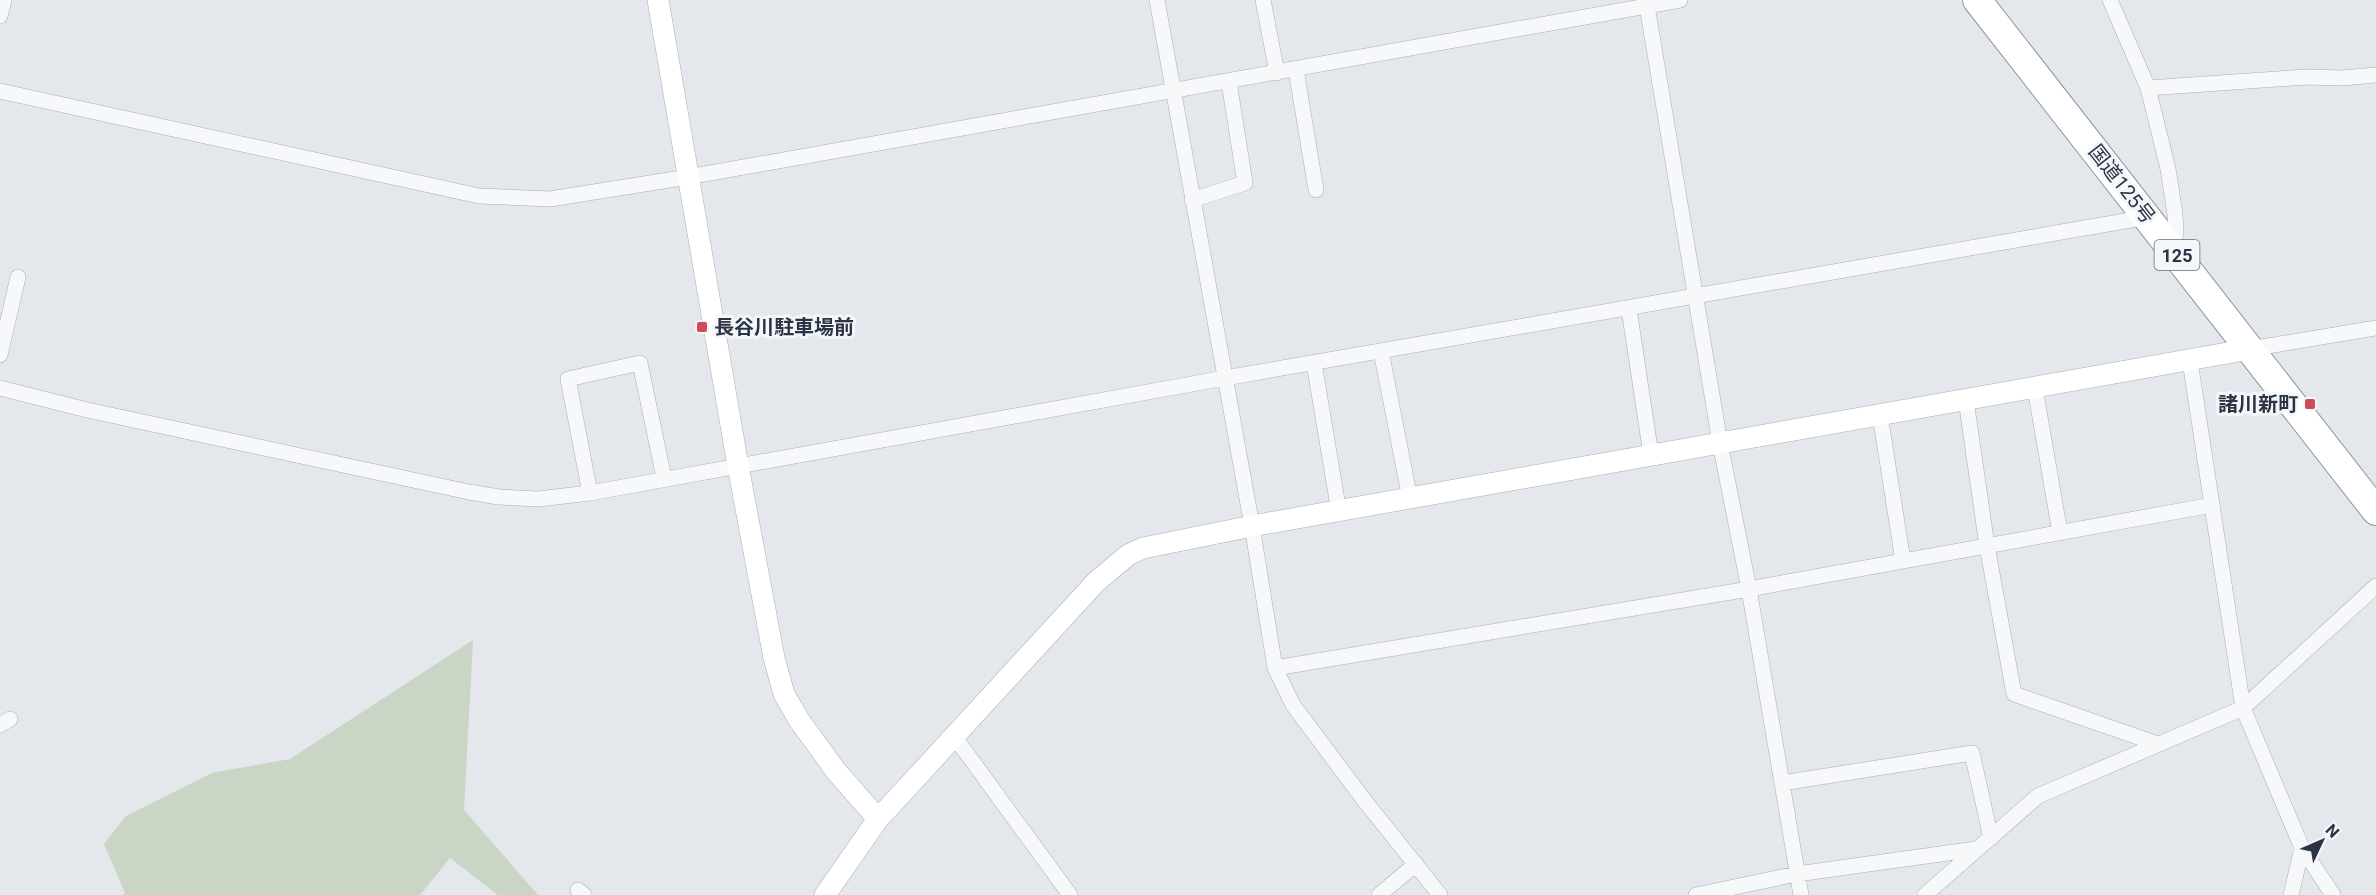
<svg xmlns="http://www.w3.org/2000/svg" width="2376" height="895" viewBox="0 0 2376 895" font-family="Roboto,'Noto Sans JP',sans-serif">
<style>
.green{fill:#c9d6c5}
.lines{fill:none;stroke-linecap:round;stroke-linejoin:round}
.street-casing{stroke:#a9aeb7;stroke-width:16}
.secondary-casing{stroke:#a9aeb7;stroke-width:22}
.highway-casing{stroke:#8b94a3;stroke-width:30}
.street{stroke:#f7f8fa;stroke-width:15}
.secondary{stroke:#fff;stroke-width:21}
.highway{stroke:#fff;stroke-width:28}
.poi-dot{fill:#d1495b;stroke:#f4f6f9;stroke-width:2}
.labels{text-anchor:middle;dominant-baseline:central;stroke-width:6;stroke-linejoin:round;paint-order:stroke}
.shield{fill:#f4f6f9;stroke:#676e7b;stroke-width:1.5}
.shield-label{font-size:18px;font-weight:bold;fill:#2b3445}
.street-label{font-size:20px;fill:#2b3445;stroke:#f4f6f9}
.poi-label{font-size:20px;font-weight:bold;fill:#2b3445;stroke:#f4f6f9;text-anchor:start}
</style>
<rect width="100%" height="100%" fill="#e4e7ec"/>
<!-- green -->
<path class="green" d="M473,640L464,810L538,895H498L450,858L420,895H123L125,893L104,844L126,816L212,773L290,759Z"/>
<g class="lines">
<!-- street casing -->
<g class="street-casing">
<path id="street" d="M1157,0L1252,526L1275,668L1293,705L1364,800L1440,895
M1263,0L1277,73
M1646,0L1720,443L1749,589L1801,895
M2110,0L2148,88L2168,169L2175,214L2176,232L2173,250
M0,16L4,0
M1296,70L1316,190
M2148,88L2306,77L2342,78L2376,75
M0,91L479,196L550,199L688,177L1680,0
M1192,200L1245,183L1229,82
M1629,309L1651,455
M2250,349L2376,328
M1381,351L1410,499
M0,355L18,277
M2190,361L2243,708L2302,848L2333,895
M1314,363L1339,512
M0,388L87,410L469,492L499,497L538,499L590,493L1225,378L2148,217
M2035,388L2060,533
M1966,400L1987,546L2014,694L2158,744
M1880,415L1903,561
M590,493L568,379L640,363L664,478
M1275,668L1749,589L2212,505
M0,725L10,719
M954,736L1070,895
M1782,783L1972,753L1991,838
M578,890L584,895
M1379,895L1416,864
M1696,895L1797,874L1976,849
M1925,895L2038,796L2243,708L2376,586
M2291,895L2302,848"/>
</g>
<!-- secondary casing -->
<g class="secondary-casing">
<path id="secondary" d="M658,0L738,466L774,658L784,694L799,720L836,771L878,819
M825,895L878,819L891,805L1096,582L1128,555L1143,548L1252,526L2250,349"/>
</g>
<!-- highway casing -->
<g class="highway-casing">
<path id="highway" d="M1977,0L2376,511"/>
</g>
<!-- street -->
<use href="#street" class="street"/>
<!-- secondary -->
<use href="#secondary" class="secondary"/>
<!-- highway -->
<use href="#highway" class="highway"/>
</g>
<!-- markers -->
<g class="poi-dot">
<rect x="696" y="321" width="12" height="12" rx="3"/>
<rect x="2304" y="398" width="12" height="12" rx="3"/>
</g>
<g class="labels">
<!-- shield labels -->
<rect class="shield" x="2154.5" y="240" width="45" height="30" rx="4.5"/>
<g class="shield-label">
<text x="2177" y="255">125</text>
</g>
<!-- street labels -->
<g class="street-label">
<text transform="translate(2122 184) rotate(52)">国道125号</text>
</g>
<!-- poi labels -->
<g class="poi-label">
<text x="714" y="327">長谷川駐車場前</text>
<text x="2298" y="404" text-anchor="end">諸川新町</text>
</g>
</g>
<!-- north arrow -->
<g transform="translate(2322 841) rotate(46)" stroke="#f4f6f9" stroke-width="4.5" paint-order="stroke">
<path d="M0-4.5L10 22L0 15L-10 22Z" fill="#2b3445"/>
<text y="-9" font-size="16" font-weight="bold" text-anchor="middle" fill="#2b3445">N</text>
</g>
</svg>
